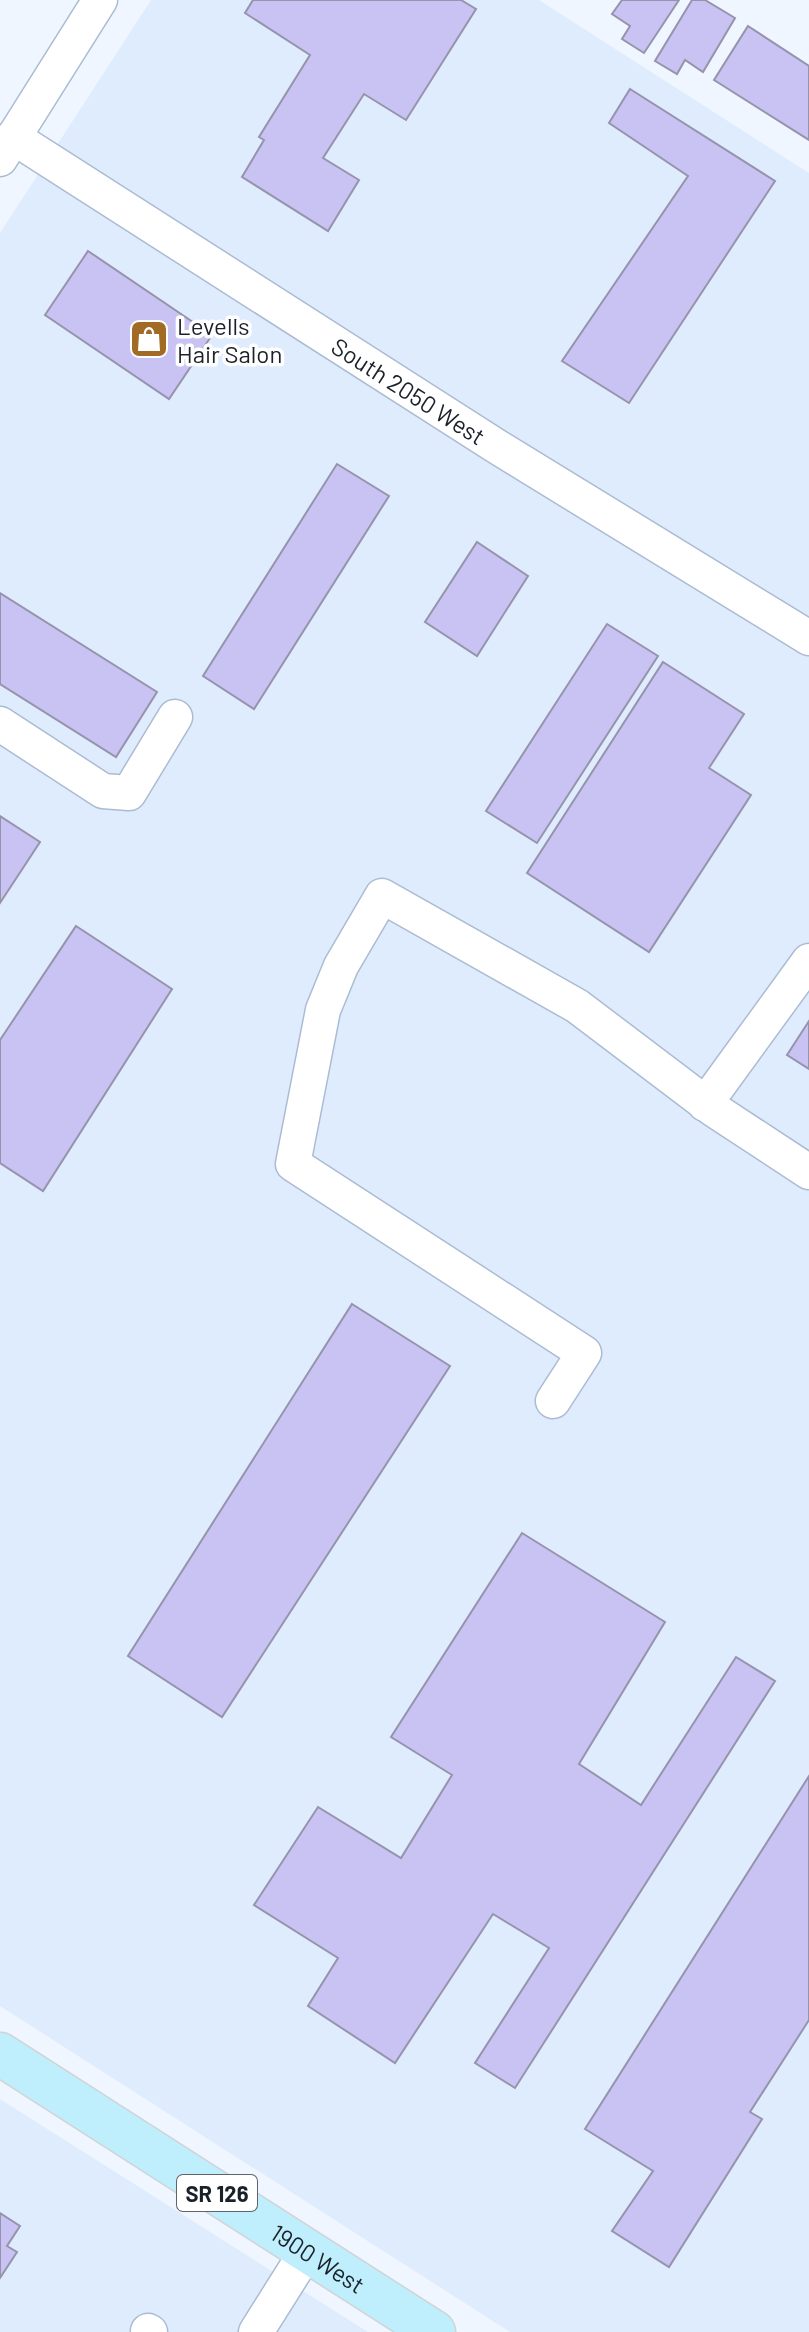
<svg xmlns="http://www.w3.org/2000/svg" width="809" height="2332" viewBox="0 0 809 2332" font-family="Barlow,sans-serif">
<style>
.built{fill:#dfecfd}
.building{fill:#c8c3f3;stroke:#9693ac;stroke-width:2}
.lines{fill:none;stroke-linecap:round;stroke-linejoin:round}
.minor-casing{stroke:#abbcd2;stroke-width:37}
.major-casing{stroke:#d1d3d4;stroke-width:45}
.minor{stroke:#fff;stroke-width:34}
.major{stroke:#bfeefd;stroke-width:42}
.labels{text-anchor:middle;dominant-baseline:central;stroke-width:7;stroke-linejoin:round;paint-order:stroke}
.shield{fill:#fff;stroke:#5f6469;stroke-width:2}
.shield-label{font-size:22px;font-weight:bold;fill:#1b2129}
.poi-label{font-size:24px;fill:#1b2129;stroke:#fff;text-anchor:start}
.street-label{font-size:24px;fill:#1b2129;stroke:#fff}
</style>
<rect width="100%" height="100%" fill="#eff6ff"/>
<!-- built -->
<path class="built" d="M151,0H539L809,173V2332H510L0,2006V233Z
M0,2099L368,2332H0Z"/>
<!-- building -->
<path class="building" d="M253,0H461L476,9L406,120L364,94L323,158L359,180L328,231L242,177L264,140L259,137L310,55L245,13Z
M622,0H679L644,53L622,39L630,26L612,14Z
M692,0H705L735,18L703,72L685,60L677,74L655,61Z
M748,26L809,66V140L714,80Z
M630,89L775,181L629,403L562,361L688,176L609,123Z
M88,251L212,335L169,399L45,315Z
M337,464L389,496L254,709L203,676Z
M477,542L528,576L477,656L425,622Z
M0,593L157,692L116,757L0,684Z
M607,624L658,656L537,843L486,811Z
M663,662L744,714L709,768L751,795L649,952L527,873Z
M0,816L40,842L0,903Z
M76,926L172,989L43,1191L0,1163V1040Z
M809,1021V1069L787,1055Z
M352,1304L450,1366L222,1717L128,1656Z
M522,1533L665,1622L579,1764L641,1805L736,1657L775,1681L515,2088L475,2063L549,1948L493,1914L395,2063L308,2006L338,1958L254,1905L318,1807L401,1858L452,1775L391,1737Z
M809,1776V2020L750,2112L762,2119L669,2267L612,2231L653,2171L585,2129Z
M0,2213L20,2226L7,2246L17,2252L0,2278Z"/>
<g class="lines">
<!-- minor casing -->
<g class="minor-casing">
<g id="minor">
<path id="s1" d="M13,137L496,446L809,638"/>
<path d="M0,159L100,0"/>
<path d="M0,724L103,791L129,793L175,717"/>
<path d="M705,1104L809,961"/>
<path d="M553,1401L584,1353L293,1164L323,1010L341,966L382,896L577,1006L713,1109L809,1172"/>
<path d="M148,2331L150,2332"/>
<path d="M256,2332L307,2251"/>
</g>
</g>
<!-- major casing -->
<g class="major-casing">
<g id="major">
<path id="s2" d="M0,2054L434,2332"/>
</g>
</g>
<!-- minor -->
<use href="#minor" class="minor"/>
<!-- major -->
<use href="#major" class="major"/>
</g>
<!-- icons -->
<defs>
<g id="shop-square" transform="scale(2)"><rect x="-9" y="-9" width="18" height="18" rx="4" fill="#a16b25" stroke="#fff"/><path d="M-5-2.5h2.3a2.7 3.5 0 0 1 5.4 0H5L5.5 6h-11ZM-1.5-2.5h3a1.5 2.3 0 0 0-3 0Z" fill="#fff"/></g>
</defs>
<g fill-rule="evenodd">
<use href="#shop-square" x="149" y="339"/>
</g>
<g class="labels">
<!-- shield labels -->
<rect class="shield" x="177" y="2175" width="80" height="36" rx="6"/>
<g class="shield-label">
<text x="217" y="2193">SR 126</text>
</g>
<!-- poi labels -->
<g class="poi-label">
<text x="177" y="325">Levells<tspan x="177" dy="28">Hair Salon</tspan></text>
</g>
<!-- street labels -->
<g class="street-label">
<text stroke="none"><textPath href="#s1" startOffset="470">South 2050 West</textPath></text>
<text stroke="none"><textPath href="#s2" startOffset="378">1900 West</textPath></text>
</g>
</g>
</svg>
